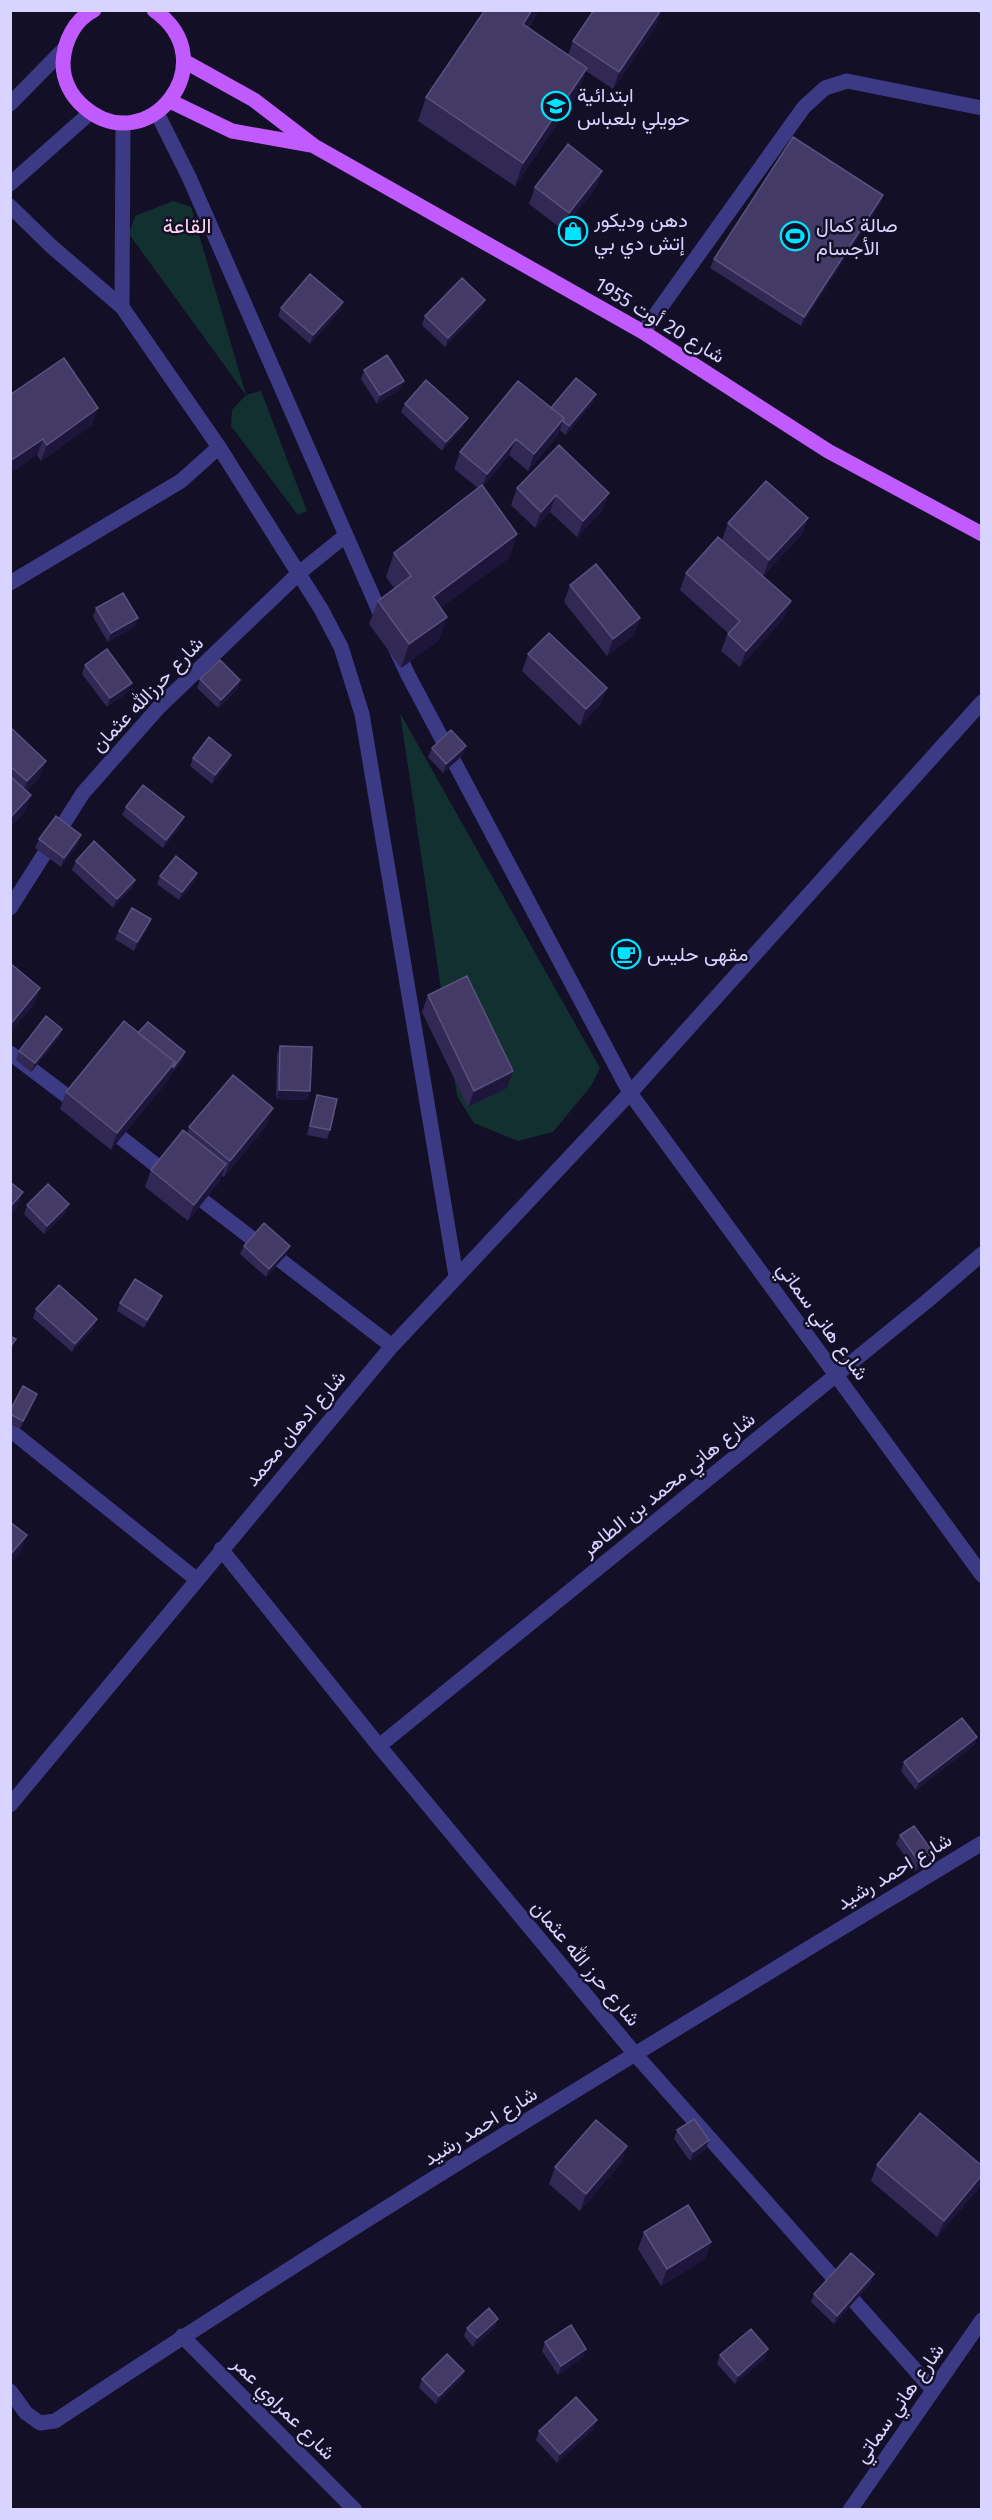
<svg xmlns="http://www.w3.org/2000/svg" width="992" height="2520" viewBox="0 0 992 2520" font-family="'Fira Sans',Vazirmatn,sans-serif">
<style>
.green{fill:#12302f}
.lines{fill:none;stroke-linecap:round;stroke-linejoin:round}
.minor{stroke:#3d3a85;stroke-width:15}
.major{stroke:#c25bff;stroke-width:15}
.wall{fill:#312854}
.shaded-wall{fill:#1d163a}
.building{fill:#433a66;stroke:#5a527e;stroke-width:1.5}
.labels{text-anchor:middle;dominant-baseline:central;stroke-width:5;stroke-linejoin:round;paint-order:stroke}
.poi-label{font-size:20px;fill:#d9d4ff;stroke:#130f26;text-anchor:start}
.street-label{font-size:20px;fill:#d9d4ff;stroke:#130f26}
.neighbourhood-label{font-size:21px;fill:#ffd6f0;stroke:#130f26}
</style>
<rect width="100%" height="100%" fill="#130f26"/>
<!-- green -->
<path class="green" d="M173,201L191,207L246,395L261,391L307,511L298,515L231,426L232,410L246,395L129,234L135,216Z
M400,713L600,1068L591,1086L553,1132L518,1141L474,1123L457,1096Z"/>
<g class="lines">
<!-- minor -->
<path class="minor" d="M10,104L65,48
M157,113L189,177L384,622
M10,184L90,113
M10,206L51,246L122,307L219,447L321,609L341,647L362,714L456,1276
M122,307L123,123
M643,332L804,107L825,88L847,81L982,108
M10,583L181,481L219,447
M395,647L408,675L630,1093L982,1575
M10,908L83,793L159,707L299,573L345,536
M10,1053L80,1106
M106,1126L170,1176
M189,1190L392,1346
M10,1430L196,1579
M221,1549L379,1746L635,2054L933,2390
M379,1746L926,1302L982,1254
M10,1805L392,1346L630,1093L982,702
M182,2336L355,2510
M10,2391L26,2413L40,2423L55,2421C358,2220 671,2032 982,1843
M850,2510L982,2320"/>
<!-- major -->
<path class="major" d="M94,10C74,20 64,42 63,63C63,80 71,96 84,107C147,162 228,62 154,10
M184,61L254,100L314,146L643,332L828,451L982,534
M170,101L232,131L311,145"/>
</g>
<!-- wall -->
<path class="wall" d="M485,10H539L528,28L568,55L573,41L661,10L656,26L613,89L586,71L579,91L515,186L418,121L426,97Z
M975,10H981V15Z
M602,171L596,187L563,230L529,204L535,187Z
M883,195L880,204L801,326L710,268L714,259Z
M343,302L340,311L310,344L278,316L281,308Z
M482,308L445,347L422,325L425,316Z
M64,358L92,425L41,461L37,455Z
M364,370L404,381L400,390L377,404L361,379Z
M593,402L566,435L559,430L558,435L528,471L509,455L483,487L517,534L509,558L440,608L447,617L438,641L401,668L369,624L378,601L394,588L386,577L394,553L478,488L454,469L460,452L551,408Z
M405,404L464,426L442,451L401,412Z
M559,445L603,510L577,537L550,512L535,528L511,505L517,488Z
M808,518L802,534L763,576L785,617L740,667L721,651L728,633L680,590L686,573L722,540L728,523Z
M570,585L640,618L634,635L607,656L564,602Z
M96,608L138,618L134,627L108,642L93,617Z
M528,654L601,704L580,726L522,671Z
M85,665L128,692L107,707L82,674Z
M200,679L240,680L237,689L218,708L197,688Z
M10,727L40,777L27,791L31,795L25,811L10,828Z
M432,748L463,755L443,773L428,757Z
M231,755L228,764L212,784L190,766L193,758Z
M126,807L181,826L163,848L122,815Z
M39,839L78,844L61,867L35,848Z
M76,861L135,880L132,888L113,908L72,870Z
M197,873L194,882L179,900L157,884L160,876Z
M151,919L148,927L134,951L115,939L119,931Z
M428,995L507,1088L468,1107L422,1012Z
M62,1029L59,1037L31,1072L16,1060L19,1051Z
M138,1033L185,1052L182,1061L170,1076L169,1079L111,1150L60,1109L66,1092Z
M280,1046L310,1091L307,1100L276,1099L277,1055Z
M317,1095L330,1130L327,1139L307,1135L314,1104Z
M267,1125L224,1177L221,1176L220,1181L188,1221L145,1187L151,1170L187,1134L189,1127Z
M69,1204L65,1213L44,1234L24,1214L27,1205Z
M244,1246L287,1254L266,1277L240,1254Z
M120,1303L159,1304L144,1328L117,1311Z
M36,1309L94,1328L72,1352L33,1318Z
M34,1403L20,1429L10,1424V1411Z
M977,1737L974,1745L916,1790L901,1771L904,1762Z
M900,1835L933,1852L930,1861L916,1871L896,1844Z
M677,2130L706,2149L690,2161L674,2139Z
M627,2146L621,2163L580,2211L549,2184L555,2167Z
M877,2165L981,2186L937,2237L871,2181Z
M644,2232L711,2242L705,2259L661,2286L638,2249Z
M871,2283L834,2324L811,2302L814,2294Z
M467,2328H495L473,2347L464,2336Z
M545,2342L586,2349L583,2357L558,2375L542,2351Z
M768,2349L765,2358L735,2384L717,2364L720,2355Z
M464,2371L461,2379L436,2404L419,2388L422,2379Z
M594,2429L557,2463L536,2440L539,2431Z"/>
<!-- shaded-wall -->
<path class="shaded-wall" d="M532,10H539L514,48L523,24Z
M661,10L656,26L613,89L619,72Z
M587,68L579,91L515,186L523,163Z
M602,171L596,187L563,230L569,213Z
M883,195L880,204L801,326L804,317Z
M485,300L482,308L445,347L448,338Z
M343,302L340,311L310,344L313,335Z
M404,381L400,390L377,404L380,395Z
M596,394L593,402L566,435L569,426Z
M98,408L92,425L41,461L47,445Z
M468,418L464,426L442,451L446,442Z
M564,418L558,435L528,471L534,454Z
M43,439L37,455L10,474V461Z
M516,439L509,455L481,490L487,474Z
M609,493L603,510L577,537L583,521Z
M556,495L550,512L535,528L541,512Z
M808,518L802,534L763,577L769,560Z
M517,534L509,558L424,620L433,597Z
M791,601L785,617L740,667L746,651Z
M447,617L438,641L401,668L409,644Z
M138,618L134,627L108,642L111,633Z
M640,618L634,635L607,656L613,639Z
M240,680L237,689L218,708L221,700Z
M132,683L128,692L107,707L110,698Z
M607,688L601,704L580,726L586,709Z
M466,746L463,755L443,773L446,764Z
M231,755L228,764L212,784L215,775Z
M46,761L40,777L21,798L27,781Z
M31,795L25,811L10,828V818Z
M184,817L181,826L163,848L166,840Z
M81,835L78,844L61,867L64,858Z
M197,873L194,882L179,900L182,892Z
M135,880L132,888L113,908L117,899Z
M151,919L148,927L134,951L137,942Z
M40,988L34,1005L10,1034V1025Z
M62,1029L59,1037L31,1072L35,1063Z
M185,1052L182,1061L170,1076L173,1068Z
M175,1062L169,1079L111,1150L117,1133Z
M513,1071L507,1088L468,1107L474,1091Z
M279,1090L310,1091L307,1100L276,1099Z
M273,1108L267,1125L224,1177L230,1161Z
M226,1164L220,1181L188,1221L194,1205Z
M23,1192L17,1209L10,1216V1207Z
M69,1204L65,1213L44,1234L47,1226Z
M290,1246L287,1254L266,1277L269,1269Z
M162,1296L159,1304L144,1328L147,1320Z
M97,1319L94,1328L72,1352L75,1344Z
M16,1339L13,1348L10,1351V1347Z
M37,1394L34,1403L20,1429L23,1421Z
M27,1535L21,1552L10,1564V1555Z
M977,1737L974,1745L916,1790L919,1782Z
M933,1852L930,1861L916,1871L919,1862Z
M709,2140L706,2149L690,2161L693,2152Z
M627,2146L621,2163L580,2211L586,2194Z
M981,2176V2186L937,2237L944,2221Z
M711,2242L705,2259L661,2286L667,2269Z
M874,2274L871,2283L834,2324L837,2316Z
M498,2319L495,2328L473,2347L477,2338Z
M586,2349L583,2357L558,2375L561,2366Z
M768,2349L765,2358L735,2384L738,2376Z
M464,2371L461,2379L436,2404L439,2396Z
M597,2420L594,2429L557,2463L560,2454Z"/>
<!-- building -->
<path class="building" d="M485,10H532L523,24L587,68L523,163L426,97Z
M594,10H661L619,72L573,41Z
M793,137L883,195L804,317L714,259Z
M568,144L602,171L569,213L535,187Z
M310,274L343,302L313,335L281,308Z
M462,278L485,300L448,338L425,316Z
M387,355L404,381L380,395L364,370Z
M64,358L98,408L47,445L43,439L10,461V395Z
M576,378L596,394L569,426L563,421L564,418L551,408Z
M426,380L468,418L446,442L405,404Z
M518,381L564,418L534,454L516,439L487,474L460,452Z
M559,445L609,493L583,521L556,495L541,512L517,488Z
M766,481L808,518L769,560L728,523Z
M482,485L517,534L433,597L447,617L409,644L378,601L411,576L394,553Z
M718,537L791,601L746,651L728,634L740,621L686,573Z
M596,564L640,618L613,639L570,585Z
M123,593L138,618L111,633L96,608Z
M549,633L607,688L586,709L528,654Z
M107,649L132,683L110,698L85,665Z
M220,660L240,680L221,700L200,679Z
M10,727L46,761L27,781L10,766Z
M451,730L466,746L446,764L432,748Z
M209,737L231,755L215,775L193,758Z
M10,776L31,795L10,818Z
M143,785L184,817L166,840L126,807Z
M56,816L81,835L64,858L39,839Z
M94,841L135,880L117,899L76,861Z
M176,856L197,873L182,892L160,876Z
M132,908L151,919L137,942L119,931Z
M10,963L40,988L10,1025Z
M467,976L513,1071L474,1091L428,995Z
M46,1016L62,1029L35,1063L19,1051Z
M124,1021L175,1062L117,1133L66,1092Z
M148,1022L185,1052L173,1068L175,1062L138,1033Z
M280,1046L312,1047L310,1091L279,1090Z
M233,1075L273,1108L230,1161L189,1127Z
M317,1095L337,1099L330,1130L310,1126Z
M183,1130L226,1164L194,1205L151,1170Z
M10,1182L23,1192L10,1207Z
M48,1184L69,1204L47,1226L27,1205Z
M264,1223L290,1246L269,1269L244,1246Z
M135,1279L162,1296L147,1320L120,1303Z
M59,1285L97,1319L75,1344L36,1309Z
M10,1336L16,1339L10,1347Z
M23,1386L37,1394L23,1421L10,1414V1411Z
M10,1522L27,1535L10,1555Z
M962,1718L977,1737L919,1782L904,1762Z
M914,1826L933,1852L919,1862L900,1835Z
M920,2113L981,2165V2176L944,2221L877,2165Z
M694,2119L709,2140L693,2152L677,2130Z
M596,2120L627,2146L586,2194L555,2167Z
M688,2205L711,2242L667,2269L644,2232Z
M851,2253L874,2274L837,2316L814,2294Z
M489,2308L498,2319L477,2338L467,2328Z
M571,2325L586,2349L561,2366L545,2342Z
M751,2329L768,2349L738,2376L720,2355Z
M447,2354L464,2371L439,2396L422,2379Z
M576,2397L597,2420L560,2454L539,2431Z"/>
<!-- icons -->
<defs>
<g id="school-ring" transform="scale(1.5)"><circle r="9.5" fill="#130f26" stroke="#00e5ff" stroke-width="1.5"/><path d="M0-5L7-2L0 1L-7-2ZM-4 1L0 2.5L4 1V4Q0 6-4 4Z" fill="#00e5ff"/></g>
<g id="shop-ring" transform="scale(1.5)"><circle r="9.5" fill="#130f26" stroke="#00e5ff" stroke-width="1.5"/><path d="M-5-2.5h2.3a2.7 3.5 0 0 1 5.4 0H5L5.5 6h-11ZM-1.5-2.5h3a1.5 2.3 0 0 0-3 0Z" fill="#00e5ff"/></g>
<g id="stadium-ring" transform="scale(1.5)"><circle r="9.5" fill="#130f26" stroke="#00e5ff" stroke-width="1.5"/><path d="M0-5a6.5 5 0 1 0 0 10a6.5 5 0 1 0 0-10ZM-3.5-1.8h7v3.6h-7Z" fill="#00e5ff"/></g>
<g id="cafe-ring" transform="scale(1.5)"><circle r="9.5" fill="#130f26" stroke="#00e5ff" stroke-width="1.5"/><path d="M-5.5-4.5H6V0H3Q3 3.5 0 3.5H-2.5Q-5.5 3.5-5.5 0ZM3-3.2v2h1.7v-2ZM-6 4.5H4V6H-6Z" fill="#00e5ff"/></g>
</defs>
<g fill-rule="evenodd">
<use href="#school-ring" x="556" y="106"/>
<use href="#shop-ring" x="573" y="231"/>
<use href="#stadium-ring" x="795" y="236"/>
<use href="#cafe-ring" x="626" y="954"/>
</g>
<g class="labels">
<!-- poi labels -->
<g class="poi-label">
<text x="577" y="95">ابتدائية<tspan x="577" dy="23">حويلي بلعباس</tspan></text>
<text x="594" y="220">دهن وديكور<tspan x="594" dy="23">إتش دي بي</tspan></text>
<text x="816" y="225">صالة كمال<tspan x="816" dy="23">الأجسام</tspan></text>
<text x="647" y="954">مقهى حليس</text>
</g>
<!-- street labels -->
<g class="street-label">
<text transform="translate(660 320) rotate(31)">شارع 20 أوت 1955</text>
<text transform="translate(147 694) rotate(-46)">شارع حرزالله عثمان</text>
<text transform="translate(823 1321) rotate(54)">شارع هاني سماتي</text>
<text transform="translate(295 1428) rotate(-50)">شارع ادهان محمد</text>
<text transform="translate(668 1484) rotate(-39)">شارع هاني محمد بن الطاهر</text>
<text transform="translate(894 1871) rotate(-31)">شارع احمد رشيد</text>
<text transform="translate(586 1963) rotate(50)">شارع حرز الله عثمان</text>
<text transform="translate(480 2126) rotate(-32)">شارع احمد رشيد</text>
<text transform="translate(899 2403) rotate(-55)">شارع هاني سماتي</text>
<text transform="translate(284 2408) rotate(45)">شارع عمراوي عمر</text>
</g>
<!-- neighbourhood labels -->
<g class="neighbourhood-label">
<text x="187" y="226">القاعة</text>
</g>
</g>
<!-- border -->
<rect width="992" height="2520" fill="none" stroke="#d9d4ff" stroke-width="24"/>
</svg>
